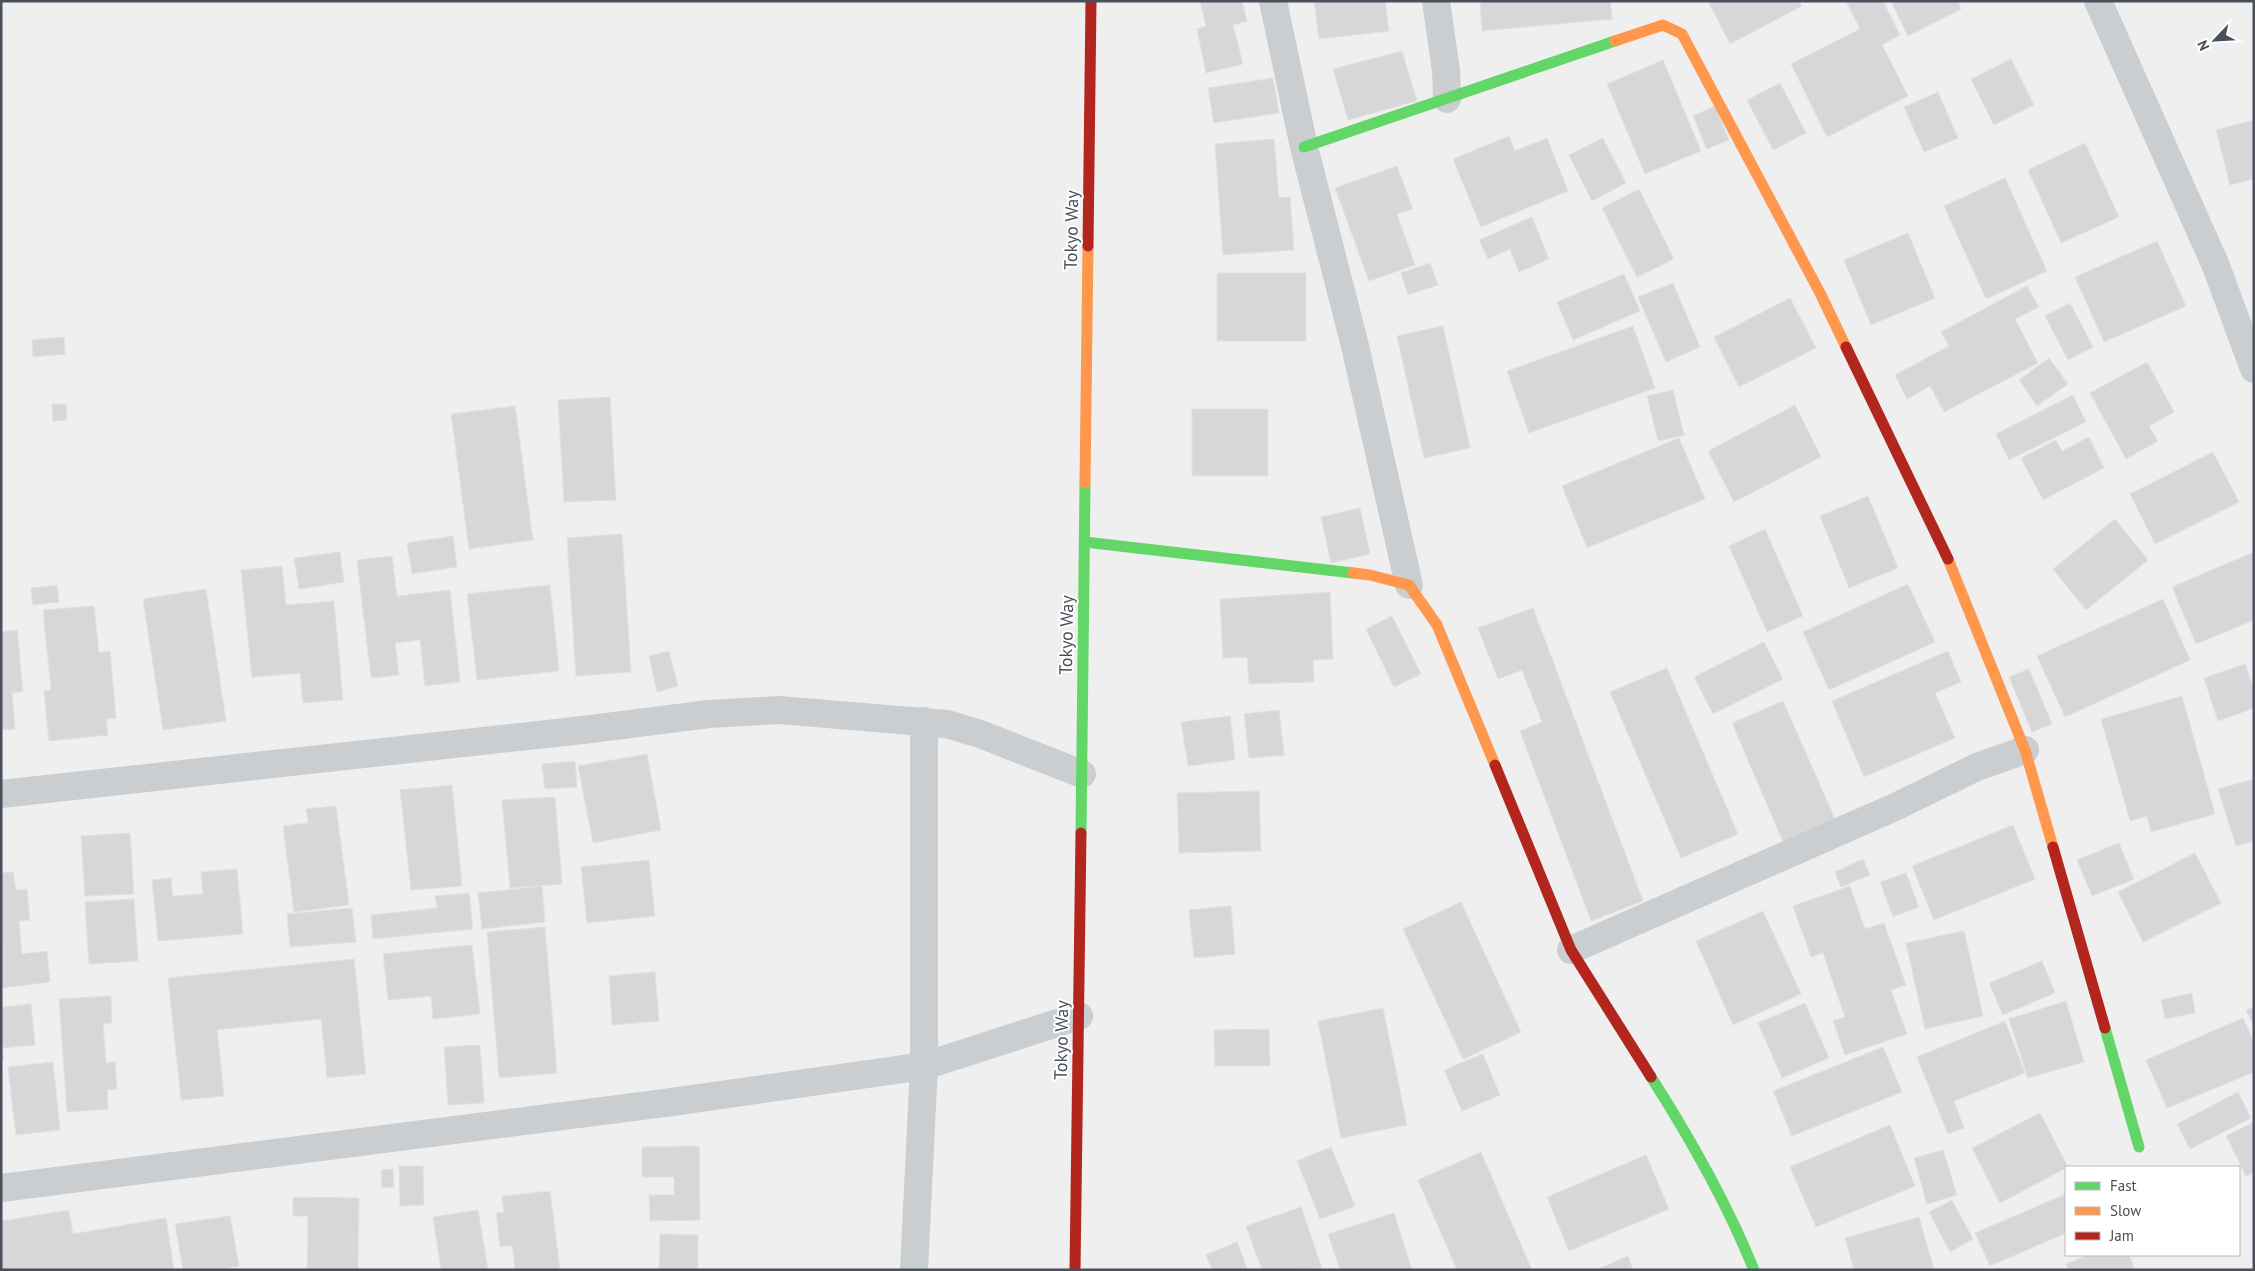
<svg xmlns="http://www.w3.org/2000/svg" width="2255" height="1271" viewBox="0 0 2255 1271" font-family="'PT Sans',sans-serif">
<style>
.building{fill:#d7d7d9;stroke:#e1e1e2}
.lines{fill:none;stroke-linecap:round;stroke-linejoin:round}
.street{stroke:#cbced0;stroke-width:28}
.fast{stroke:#63d668;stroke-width:11}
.slow{stroke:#ff974d;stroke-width:11}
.jam{stroke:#b3261e;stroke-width:11}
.labels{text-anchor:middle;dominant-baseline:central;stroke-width:4;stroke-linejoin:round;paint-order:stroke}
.street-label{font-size:18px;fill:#48505b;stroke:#fff}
</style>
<rect width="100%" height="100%" fill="#f0efef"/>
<!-- building -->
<path class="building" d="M1200,1H1242L1247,21L1233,25L1243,64L1206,73L1197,29L1206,26Z
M1314,1H1385L1389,31L1319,39Z
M1480,1H1610L1612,19L1482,31Z
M1708,1H1799L1802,6L1730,44Z
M1846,1H1883L1900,35L1882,45L1908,96L1827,137L1791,64L1860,29Z
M1891,1H1958L1961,9L1908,36Z
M1402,51L1417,101L1348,120L1333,69Z
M2011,59L2034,105L1994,125L1971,79Z
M1663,60L1701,151L1645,174L1607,84Z
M1273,78L1279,113L1214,123L1208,88Z
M1780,83L1806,133L1773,150L1747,100Z
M1938,92L1958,138L1924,152L1904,107Z
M1715,106L1729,140L1707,149L1693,116Z
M2254,120V179L2230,185L2216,130Z
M1509,136L1515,151L1547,138L1568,191L1481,227L1453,159Z
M1603,138L1626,183L1592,201L1569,155Z
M1274,139L1279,198L1290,197L1294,250L1223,255L1215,144Z
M2085,143L2119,217L2061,243L2028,170Z
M1397,166L1413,209L1397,214L1415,265L1369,281L1335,188Z
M2005,178L2047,271L1986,299L1944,206Z
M1639,189L1674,259L1637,277L1602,208Z
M1532,217L1549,259L1519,272L1510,249L1488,259L1479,240Z
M1908,233L1935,298L1871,325L1844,260Z
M2157,241L2186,306L2104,342L2075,277Z
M1430,263L1438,285L1408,295L1401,273Z
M1217,273H1306V341H1217Z
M1624,274L1640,311L1573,340L1557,302Z
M1673,283L1700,347L1666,362L1638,297Z
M2027,286L2039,307L2015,319L2038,363L1944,412L1930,386L1907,399L1895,375L1949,346L1941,332Z
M1790,298L1816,348L1739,387L1714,337Z
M2070,303L2093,347L2068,360L2045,316Z
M1443,326L1470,448L1424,458L1397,336Z
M1633,326L1655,388L1529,433L1507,371Z
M64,337L65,354L33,357L32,340Z
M2049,358L2068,384L2037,406L2019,380Z
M2147,362L2174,412L2149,426L2158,441L2126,459L2090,393Z
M1673,390L1684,435L1658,441L1647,396Z
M2073,395L2086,422L2009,460L1996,434Z
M610,397L616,500L564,502L558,400Z
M52,404H66L67,420L53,421Z
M1795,405L1821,457L1734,502L1708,451Z
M515,406L533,540L469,549L451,414Z
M1192,409H1268V476H1192Z
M2089,437L2104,468L2043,500L2021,458L2056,440L2062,451Z
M1679,438L1705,499L1587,548L1562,486Z
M2213,452L2239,502L2155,544L2130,494Z
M1868,496L1898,568L1849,588L1820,516Z
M1360,508L1370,554L1331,563L1321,517Z
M2115,519L2148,560L2086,610L2053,569Z
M1765,529L1803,616L1767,632L1729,546Z
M622,534L631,672L576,676L567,538Z
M453,536L457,567L412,574L407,543Z
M340,552L344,582L299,589L294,558Z
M2254,552V620L2196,644L2172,587Z
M392,556L397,596L450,590L460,682L425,686L420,640L395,643L399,675L371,678L357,560Z
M282,566L286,605L334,601L343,700L303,703L300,673L252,677L241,570Z
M1908,584L1935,642L1829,690L1803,632Z
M57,585L59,602L33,605L31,588Z
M550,585L559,671L477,680L467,594Z
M206,589L226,721L163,730L143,599Z
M1330,592L1333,659L1313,660L1314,682L1249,684L1247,657L1223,658L1220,599Z
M2163,599L2190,660L2065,717L2037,656Z
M94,606L99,653L110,651L116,718L106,719L108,735L49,741L44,691L51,690L43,610Z
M1533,608L1643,901L1591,921L1520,731L1542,722L1522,670L1498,679L1478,628Z
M1392,616L1421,674L1394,687L1366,629Z
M17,630L23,691L12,693L15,729L1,730V632Z
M1764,642L1783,679L1713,714L1694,677Z
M669,651L678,686L657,692L649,656Z
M1948,651L1961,682L1935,693L1955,738L1864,777L1832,701Z
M2245,664L2254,689V708L2218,721L2204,678Z
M1667,668L1738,834L1681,858L1610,692Z
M2029,669L2052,724L2032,732L2009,677Z
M2182,696L2215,814L2151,832L2147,816L2130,821L2101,719Z
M1783,701L1836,821L1784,844L1732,723Z
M1279,710L1284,755L1249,758L1244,714Z
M1230,716L1235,760L1188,766L1181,722Z
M647,754L661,830L593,843L578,766Z
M575,761L577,787L545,789L542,764Z
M2254,779V841L2236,846L2218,789Z
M452,785L462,886L411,890L400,790Z
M1259,791L1261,851L1179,853L1177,793Z
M555,797L562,884L510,888L502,800Z
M336,806L349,905L294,912L283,826L308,823L306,809Z
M2013,825L2035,879L1934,920L1912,866Z
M130,833L134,894L85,896L81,836Z
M2119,843L2134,879L2092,896L2077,860Z
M2195,853L2221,903L2143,942L2118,892Z
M1863,859L1870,875L1841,887L1835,872Z
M649,860L655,916L587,923L581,867Z
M237,869L243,934L158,941L152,880L171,878L173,896L203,894L201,872Z
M13,872L16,890L27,889L30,920L19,921L22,954L47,951L50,982L2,988L1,873Z
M1906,873L1919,907L1893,917L1880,882Z
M542,886L545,922L482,929L478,893Z
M1850,886L1865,929L1884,923L1906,985L1891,990L1907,1034L1845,1055L1833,1021L1845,1017L1823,953L1811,957L1793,906Z
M469,893L473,929L373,939L371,915L437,908L435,896Z
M134,899L138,961L89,964L85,902Z
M1461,902L1521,1032L1463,1059L1403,929Z
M1231,906L1235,954L1194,958L1189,910Z
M352,908L356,942L290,947L287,914Z
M1763,911L1801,994L1733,1025L1696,941Z
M545,927L557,1073L499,1078L487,932Z
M1964,931L1983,1016L1925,1029L1906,943Z
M472,945L480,1014L433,1019L431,996L388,1000L383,954Z
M354,959L366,1074L327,1078L321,1019L217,1030L224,1096L181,1100L168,978Z
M2042,961L2055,993L2003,1015L1989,983Z
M655,972L659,1021L612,1025L609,976Z
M2192,993L2195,1013L2165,1019L2161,1000Z
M111,996L112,1023L103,1024L106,1063L115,1062L117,1089L107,1090L108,1109L67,1112L59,999Z
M2066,1001L2084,1062L2028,1078L2009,1019Z
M1805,1003L1829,1058L1782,1078L1758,1023Z
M31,1004L35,1045L2,1048L4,1060H1V1007Z
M2254,1007V1027L2246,1010Z
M1383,1008L1407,1125L1341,1138L1318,1021Z
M2243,1018L2254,1042V1072L2167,1108L2146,1060Z
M2005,1021L2025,1073L1954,1101L1964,1128L1948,1134L1917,1057Z
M1269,1029L1270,1066H1215L1214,1030Z
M480,1045L484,1103L448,1105L444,1047Z
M1883,1047L1902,1092L1792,1136L1773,1091Z
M1483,1054L1500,1095L1462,1111L1444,1070Z
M53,1062L60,1130L16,1135L8,1067Z
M2238,1092L2251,1118L2190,1149L2177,1124Z
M2040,1113L2068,1167L2000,1203L1972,1148Z
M2254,1122V1172L2246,1176L2226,1136Z
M1890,1125L1915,1186L1816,1227L1790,1167Z
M699,1146L700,1220L650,1221L649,1195H674V1177H642V1147Z
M1331,1147L1355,1206L1320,1219L1297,1161Z
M1943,1150L1957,1195L1927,1204L1914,1158Z
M1481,1152L1531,1268L1527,1270H1457L1418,1180Z
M1646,1155L1669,1209L1569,1251L1547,1197Z
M399,1166H423L424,1205L400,1206Z
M393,1169L394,1187L382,1188L381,1170Z
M550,1191L560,1270H515L512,1245L500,1247L496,1213H504L502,1196Z
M2066,1194V1233L1990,1266L1975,1233Z
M293,1197L359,1198L358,1270H307L308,1216H293Z
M1952,1200L1973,1239L1950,1252L1929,1212Z
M1301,1207L1322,1268L1262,1270L1246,1226Z
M69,1210L73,1234L166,1218L174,1270H1V1221Z
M478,1210L488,1270H441L433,1217Z
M1394,1213L1412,1270H1340L1328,1234Z
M230,1216L239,1266L220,1270H183L175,1224Z
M1919,1217L1934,1270H1854L1845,1238Z
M660,1234L698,1235V1270H659Z
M1237,1242L1248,1270H1212L1206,1255Z
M2088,1255H2129L2135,1270H2069L2066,1264Z
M1628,1256L1633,1270H1596Z"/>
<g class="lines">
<!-- street -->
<path class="street" d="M1273,1L1304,147L1355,346L1409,585
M1436,1L1446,71L1447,99
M2098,1L2216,266L2254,369
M1,794L583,730L709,714L779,710L947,724L980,734L1082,774
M1571,950L1895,807L1977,767L2025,750
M1,1188L672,1102L924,1066L1079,1016
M914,1270L924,1066V721"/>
<!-- fast -->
<path class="fast" d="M1304,147L1615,41
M1085,542L1353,573
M1081,833L1085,483
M2105,1028L2139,1147
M1651,1077C1690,1138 1727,1203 1754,1270"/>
<!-- slow -->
<path class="slow" d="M1615,41L1663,25L1682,34L1820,293L1846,347
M1085,483L1088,246
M1948,559L2025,750L2053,847
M1353,573L1370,575L1409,585L1437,625L1495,765"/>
<!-- jam -->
<path class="jam" d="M1088,246L1091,1
M1846,347L1948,559
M1495,765L1571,950L1651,1077
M2053,847L2105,1028
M1075,1270L1081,833"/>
</g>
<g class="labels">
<!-- street labels -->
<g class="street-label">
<text transform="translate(1071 230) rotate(-89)">Tokyo Way</text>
<text transform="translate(1066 635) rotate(-89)">Tokyo Way</text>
<text transform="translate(1061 1040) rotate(-89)">Tokyo Way</text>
</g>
</g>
<!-- border -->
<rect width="2255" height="1271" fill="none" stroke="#48505b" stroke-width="5"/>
<!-- legend -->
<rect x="2065" y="1166" width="175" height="90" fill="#ffffff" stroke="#b6b9bd"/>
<rect x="2075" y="1182" width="25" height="8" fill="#63d668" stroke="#b6b9bd"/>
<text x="2110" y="1191" font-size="15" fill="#48505b">Fast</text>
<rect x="2075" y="1207" width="25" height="8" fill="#ff974d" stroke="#b6b9bd"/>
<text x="2110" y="1216" font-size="15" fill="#48505b">Slow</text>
<rect x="2075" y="1232" width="25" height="8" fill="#b3261e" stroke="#b6b9bd"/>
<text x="2110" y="1241" font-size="15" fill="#48505b">Jam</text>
<!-- north arrow -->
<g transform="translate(2215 40) rotate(245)" stroke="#ffffff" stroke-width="4" paint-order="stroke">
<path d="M0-4L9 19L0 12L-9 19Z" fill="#48505b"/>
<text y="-8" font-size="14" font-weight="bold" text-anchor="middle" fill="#48505b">N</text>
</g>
</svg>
